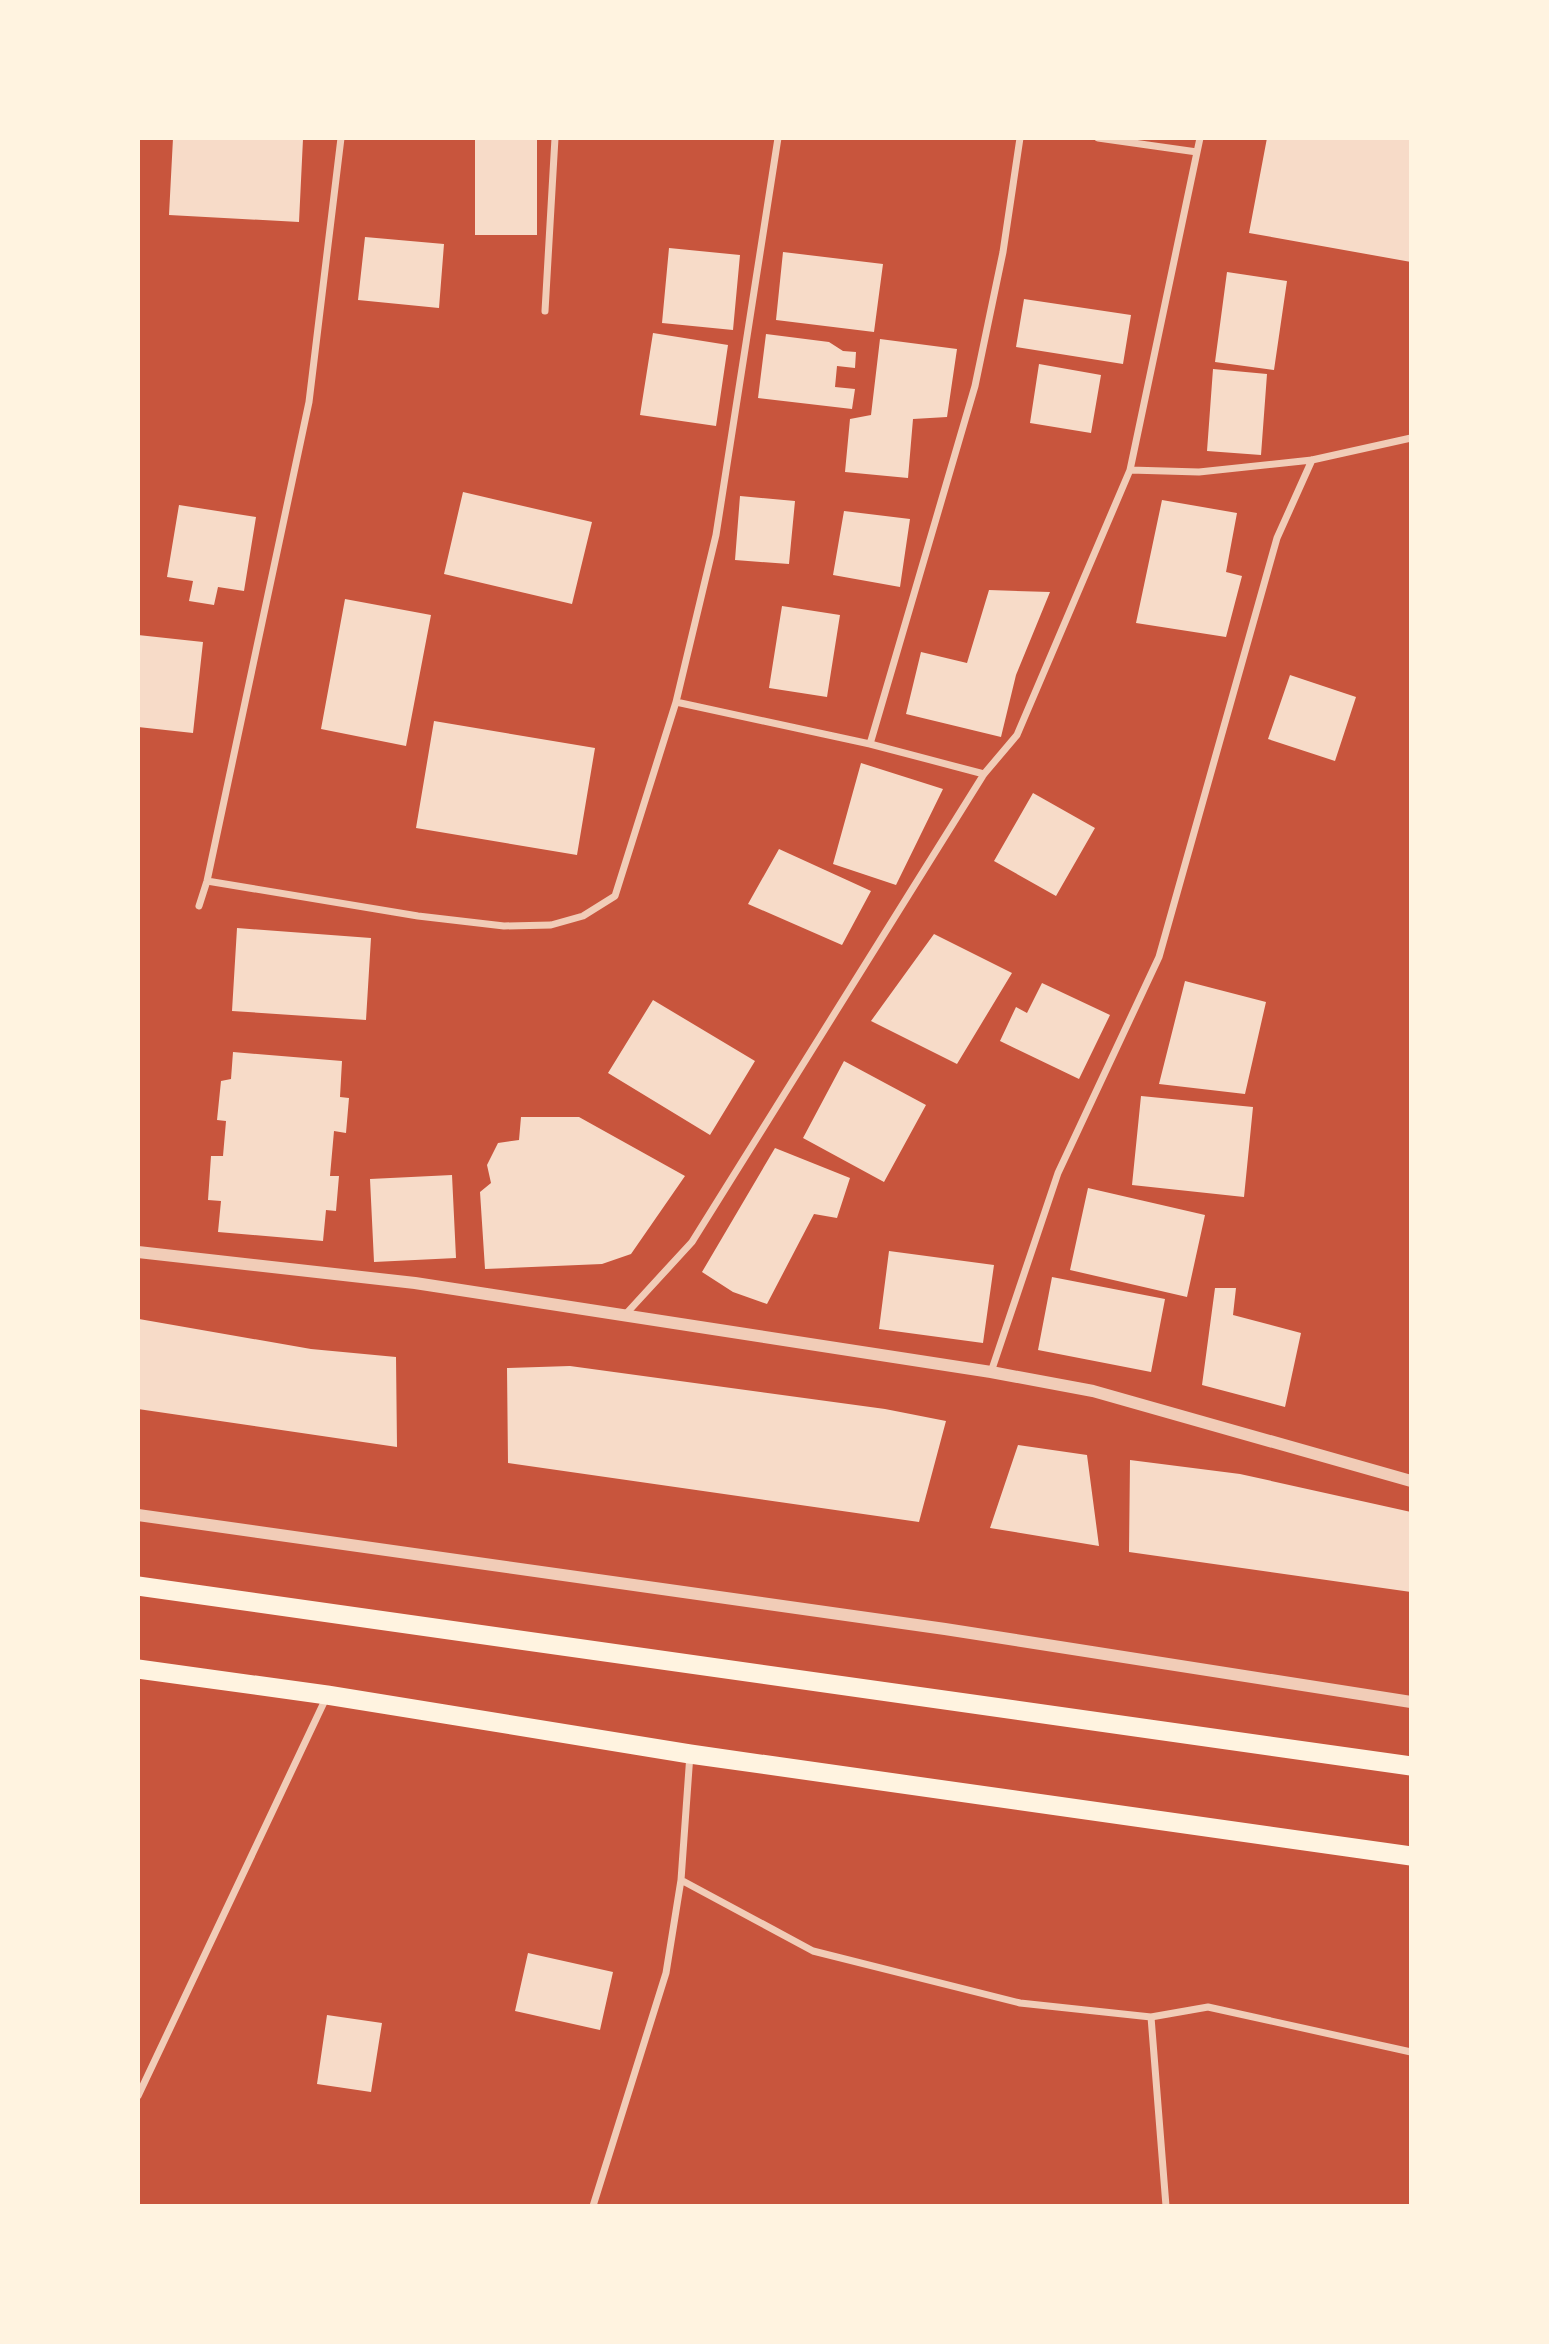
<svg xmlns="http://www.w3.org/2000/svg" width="1549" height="2344" viewBox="0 0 1549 2344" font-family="Figtree,sans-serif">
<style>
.building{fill:#f7dbc8}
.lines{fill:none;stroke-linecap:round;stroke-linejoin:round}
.minor{stroke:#f1ccb7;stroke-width:7}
.tertiary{stroke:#f1ccb7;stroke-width:12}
.trunk{stroke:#fff3e0;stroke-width:19}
</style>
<rect width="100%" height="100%" fill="#c8553d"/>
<!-- building -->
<path class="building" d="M173,138L303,139L299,222L169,215Z
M475,138H537V235H475Z
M1267,138H1411V262L1249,233Z
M365,237L444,244L439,308L358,300Z
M669,248L740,255L733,330L662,323Z
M783,252L883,264L874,332L776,320Z
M1227,272L1287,281L1274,370L1215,362Z
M1024,299L1131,315L1123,364L1016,347Z
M653,333L728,345L716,426L640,415Z
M766,334L829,342L843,351L856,352L855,368L837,366L835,387L855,389L852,409L758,398Z
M880,339L957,349L947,417L913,419L908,478L845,472L850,419L871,415Z
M1039,364L1101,375L1091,433L1030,423Z
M1213,369L1267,374L1261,455L1207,451Z
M463,492L592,522L572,604L444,574Z
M740,496L795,501L789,564L735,560Z
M1162,500L1237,513L1226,572L1242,576L1226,637L1136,623Z
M179,505L256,517L244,591L218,587L214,605L189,601L193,581L167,577Z
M844,511L910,519L900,587L833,575Z
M989,590L1050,592L1016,675L1001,737L906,714L921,652L967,663Z
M345,599L431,615L406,746L321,729Z
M782,606L840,615L827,697L769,688Z
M138,635L203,642L193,733L138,727Z
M1290,675L1356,697L1335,761L1268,739Z
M434,721L595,748L577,855L416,828Z
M861,763L943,789L896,885L833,864Z
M1033,793L1095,828L1056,896L994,861Z
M779,849L871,891L842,945L748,904Z
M237,928L371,938L366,1020L232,1011Z
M934,934L1012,973L957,1064L871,1021Z
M1185,981L1266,1002L1245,1094L1159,1084Z
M1042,983L1110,1015L1079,1079L1000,1041L1016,1007L1027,1013Z
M653,1000L755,1061L710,1135L608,1073Z
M233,1052L342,1061L340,1097L349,1098L346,1133L334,1131L330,1176H339L336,1211L326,1210L323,1241L218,1232L221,1201L208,1200L211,1156H223L226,1121L217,1120L221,1081L231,1079Z
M844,1061L926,1105L884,1182L803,1138Z
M1141,1096L1253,1107L1244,1197L1132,1185Z
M521,1117H579L685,1176L631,1254L602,1264L485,1269L480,1192L491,1183L487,1165L498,1143L519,1140Z
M775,1148L850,1178L837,1218L814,1214L767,1304L733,1292L702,1272Z
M452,1175L456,1258L374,1262L370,1179Z
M1088,1188L1205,1215L1187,1297L1070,1270Z
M889,1251L994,1265L983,1343L879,1329Z
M1052,1277L1165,1299L1151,1372L1038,1350Z
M1215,1288H1236L1233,1315L1301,1333L1285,1407L1202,1385Z
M139,1319L311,1349L396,1357L397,1447L138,1409Z
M570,1366L885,1409L946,1421L919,1522L508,1463L507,1368Z
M1018,1445L1087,1455L1099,1546L990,1528Z
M1130,1460L1240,1474L1411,1512V1592L1129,1552Z
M528,1953L613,1972L600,2030L515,2011Z
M327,2015L382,2023L371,2092L317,2084Z"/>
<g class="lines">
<!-- minor -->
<path class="minor" d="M1098,138L1197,152
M545,311L555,138
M1130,470L1199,472L1312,460L1411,438
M676,702L870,744L984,774
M870,744L975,386L1003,252L1020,138
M207,881L418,916L504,926L551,925L583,916L615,896L676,702L716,535L778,138
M199,906L207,881L309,402L341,138
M624,1316L692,1242L984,774L1017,735L1130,470L1200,138
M991,1372L1058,1173L1159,957L1277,538L1312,460
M690,1754L681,1880L813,1951L1020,2003L1151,2017L1208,2007L1411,2052
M1151,2017L1166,2206
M138,2096L326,1698
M593,2206L666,1973L681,1880"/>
<!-- tertiary -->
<path class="tertiary" d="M138,1252L415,1283L991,1372L1093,1391L1411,1481
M138,1515L945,1629L1411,1702"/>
<!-- trunk -->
<path class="trunk" d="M138,1586L1411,1766
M138,1669L327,1695L690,1754L1411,1856"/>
</g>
<!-- border -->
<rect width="1549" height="2344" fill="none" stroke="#fff3e0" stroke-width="280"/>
</svg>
